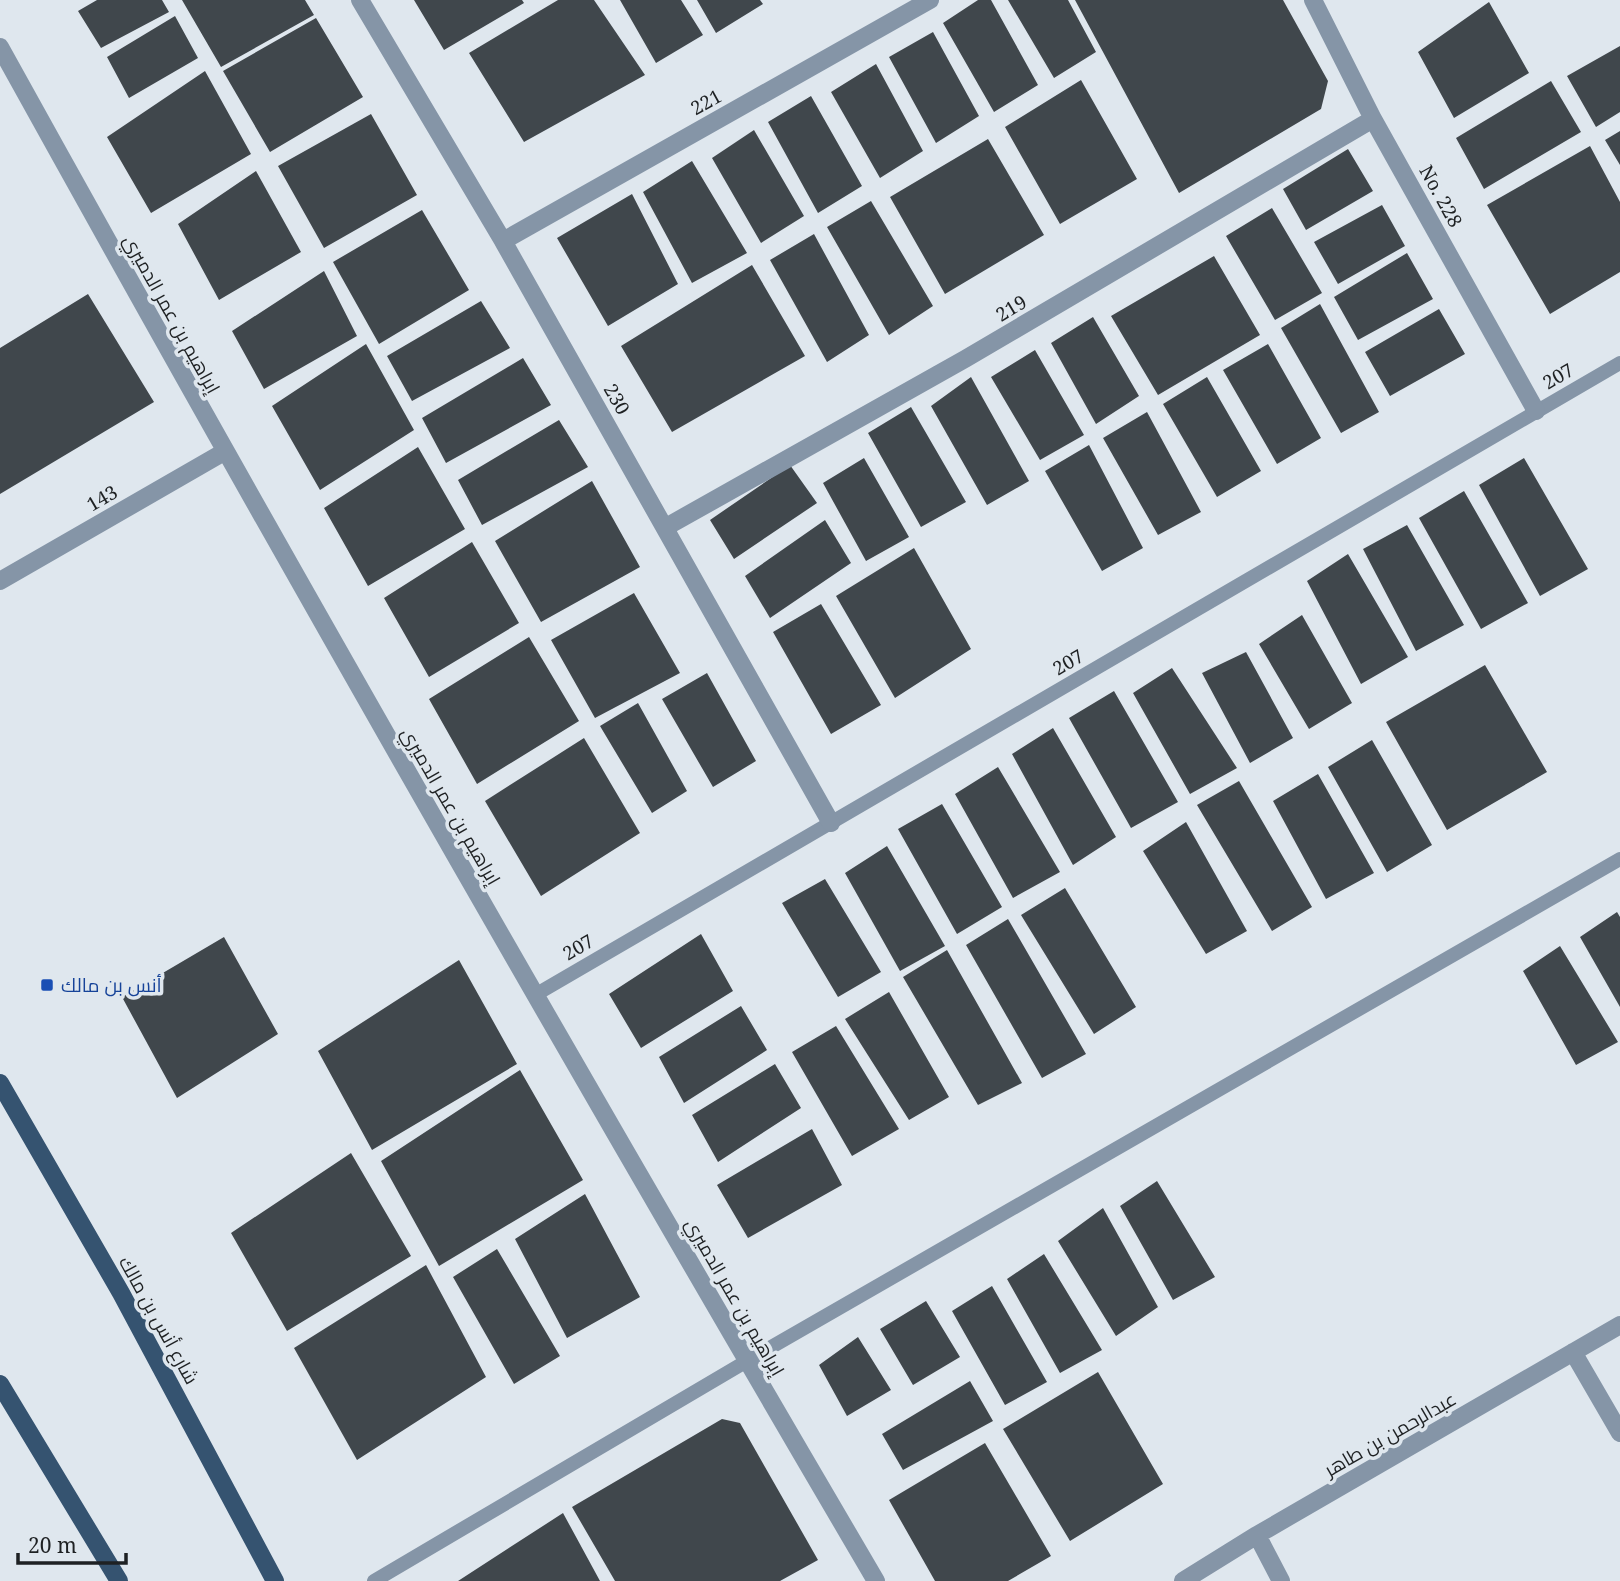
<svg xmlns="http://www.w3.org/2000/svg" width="1620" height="1581" viewBox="0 0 1620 1581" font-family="'Noto Serif',Cairo,serif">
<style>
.building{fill:#40474c}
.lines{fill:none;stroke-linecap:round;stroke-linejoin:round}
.service{stroke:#8595a7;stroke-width:14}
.minor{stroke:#8595a7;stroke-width:18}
.primary{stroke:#355370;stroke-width:18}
.transit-dot{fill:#1a4fb4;stroke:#dfe7ee;stroke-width:2.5}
.labels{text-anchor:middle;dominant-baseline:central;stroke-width:7;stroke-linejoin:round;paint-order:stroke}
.street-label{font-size:19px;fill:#1e2123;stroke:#dfe7ee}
.transit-label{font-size:19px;fill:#164399;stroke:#dfe7ee;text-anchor:start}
</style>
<rect width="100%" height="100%" fill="#dfe7ee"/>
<!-- building -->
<path class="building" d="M97,0H162L169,12L101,48L78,11Z
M182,0H305L314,15L221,67Z
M414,0H522L524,3L444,50Z
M558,0H594L645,75L524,142L469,53Z
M620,0H681L703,35L656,63Z
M697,0H760L763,4L716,33Z
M978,0H991L1038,85L994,112L943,23Z
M1008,0H1068L1096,52L1054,78Z
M1075,0H1283L1328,81L1321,109L1179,193Z
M1489,2L1529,73L1454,118L1418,52Z
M175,16L198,58L129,98L107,57Z
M316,18L363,97L270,152L223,71Z
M933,32L979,116L936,143L889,57Z
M1620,46V112L1596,127L1567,76Z
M876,64L923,151L880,178L831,92Z
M205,71L251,154L151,213L107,137Z
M1081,80L1137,179L1060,224L1005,127Z
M1551,81L1581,132L1484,189L1456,138Z
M811,96L862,186L818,213L768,122Z
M371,114L417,195L324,248L278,166Z
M754,130L804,216L761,243L712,158Z
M1620,131V165L1605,140Z
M988,139L1044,235L945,294L890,197Z
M1590,146L1620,202V272L1550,314L1487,205Z
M1348,149L1373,191L1306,230L1283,189Z
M692,161L747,253L692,283L643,192Z
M256,171L301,252L219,300L178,224Z
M632,194L678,284L608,326L557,238Z
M871,201L933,306L889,335L827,227Z
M1382,205L1405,246L1338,284L1314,242Z
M1272,208L1322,293L1275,320L1226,236Z
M422,210L469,290L379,344L333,262Z
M814,234L869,335L827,362L770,260Z
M1407,253L1433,299L1358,340L1334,297Z
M1214,256L1260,335L1158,395L1111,316Z
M752,265L805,356L672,432L621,346Z
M324,271L357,336L264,389L232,331Z
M88,294L154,402L0,494V348Z
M481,301L510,348L412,401L387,356Z
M1320,304L1379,412L1341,433L1281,328Z
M1439,309L1465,354L1390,396L1365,352Z
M1093,317L1139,396L1096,424L1051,343Z
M366,344L414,430L320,490L272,406Z
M1268,344L1321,438L1277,464L1223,370Z
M1035,350L1084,435L1040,460L991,377Z
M523,358L551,405L446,463L422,418Z
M971,377L1029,481L987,505L931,406Z
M1207,377L1261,471L1217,497L1163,404Z
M911,407L966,502L921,527L868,433Z
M1147,412L1201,512L1158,535L1103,438Z
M559,420L588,467L482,525L458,480Z
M1089,445L1143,548L1102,571L1045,471Z
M418,447L465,529L368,586L324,508Z
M864,458L909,537L866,561L823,483Z
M1524,458L1588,569L1540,596L1479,485Z
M790,465L817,503L734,559L710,520Z
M592,481L640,567L541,622L495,541Z
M1464,491L1528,603L1481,629L1419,518Z
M825,520L851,563L770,618L745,576Z
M1407,525L1464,625L1416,651L1363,549Z
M472,542L519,623L429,677L384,598Z
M914,548L971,649L895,698L836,596Z
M1348,554L1408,657L1361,684L1307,581Z
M634,593L680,673L595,718L551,640Z
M821,604L881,705L831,734L773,632Z
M1302,615L1352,703L1309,729L1259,644Z
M529,637L579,721L477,784L429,699Z
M1246,652L1293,738L1250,763L1202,673Z
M1485,665L1547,772L1447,830L1386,722Z
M1172,668L1237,768L1190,794L1133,693Z
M707,673L756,761L713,787L662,699Z
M1114,691L1178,802L1131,828L1069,718Z
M638,703L687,791L652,813L600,726Z
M1053,728L1116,837L1073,865L1012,754Z
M584,738L640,833L541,896L485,801Z
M1372,740L1432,845L1387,872L1328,767Z
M998,767L1060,872L1013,898L955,794Z
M1318,774L1374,873L1326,899L1273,801Z
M1239,781L1312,907L1272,931L1197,805Z
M942,804L1002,907L957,934L898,829Z
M1186,822L1247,931L1206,954L1143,851Z
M887,846L945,946L900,971L845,873Z
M825,879L881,972L838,997L782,903Z
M1065,888L1136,1007L1094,1034L1021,915Z
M1617,912L1620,917V1007L1580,937Z
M1008,919L1086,1054L1042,1078L966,945Z
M701,934L733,991L641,1048L609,994Z
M224,937L278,1034L177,1098L122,997Z
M1560,946L1618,1042L1576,1065L1523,971Z
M947,950L1022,1083L978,1105L903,977Z
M459,960L517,1064L372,1150L318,1051Z
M889,992L949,1097L909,1120L845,1019Z
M741,1006L767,1050L684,1103L659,1057Z
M836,1026L899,1129L852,1156L792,1052Z
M775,1064L801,1108L718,1162L692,1115Z
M520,1070L583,1180L439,1266L381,1161Z
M812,1129L842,1185L748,1238L717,1185Z
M351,1153L411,1256L287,1331L231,1233Z
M1157,1181L1215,1277L1173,1300L1120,1206Z
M585,1194L640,1297L567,1338L515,1239Z
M1103,1208L1158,1307L1116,1336L1058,1241Z
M497,1249L560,1356L514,1384L453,1277Z
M1044,1254L1102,1350L1060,1373L1007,1279Z
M426,1265L486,1377L357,1460L294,1348Z
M992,1286L1047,1382L1005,1405L952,1311Z
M926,1301L960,1357L913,1385L880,1329Z
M858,1337L891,1390L847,1416L819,1365Z
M1098,1372L1163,1484L1070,1541L1003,1429Z
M970,1381L993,1421L903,1470L882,1434Z
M722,1419L740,1423L818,1560L780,1581H615L572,1507Z
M985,1443L1051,1556L1008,1581H935L889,1500Z
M563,1513L600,1581H458Z"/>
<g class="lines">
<!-- service -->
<path class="service" d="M535,995L1620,363
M374,1581L747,1361L1620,859"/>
<!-- minor -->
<path class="minor" d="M360,0L503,241L831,823
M1313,0L1373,119L1536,411
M0,47C285,562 578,1073 876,1581
M503,241L930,0
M666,527L965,359L1373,119
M0,581L224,452
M1573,1352L1620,1433
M1257,1535L1281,1581
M1183,1581L1257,1535L1620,1325"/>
<!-- primary -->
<path class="primary" d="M0,1083L121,1293L275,1581
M0,1384L119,1581"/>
</g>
<!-- markers -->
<rect class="transit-dot" x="40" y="978" width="14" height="14" rx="3.5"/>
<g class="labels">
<!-- street labels -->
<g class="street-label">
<text transform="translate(706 102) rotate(-29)">221</text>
<text transform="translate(1441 196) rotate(61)">No. 228</text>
<text transform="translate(1011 308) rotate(-31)">219</text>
<text transform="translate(172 314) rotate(61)">إبراهيم بن عمر الدميري</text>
<text transform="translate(1558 376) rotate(-30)">207</text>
<text transform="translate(617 399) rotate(60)">230</text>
<text transform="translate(102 498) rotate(-30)">143</text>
<text transform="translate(1068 662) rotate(-30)">207</text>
<text transform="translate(451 806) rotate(60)">إبراهيم بن عمر الدميري</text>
<text transform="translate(578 947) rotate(-30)">207</text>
<text transform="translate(735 1297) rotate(60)">إبراهيم بن عمر الدميري</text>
<text transform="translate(159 1320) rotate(61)">شارع أنس بن مالك</text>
<text transform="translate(1390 1434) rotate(-30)">عبدالرحمن بن طاهر</text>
</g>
<!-- transit labels -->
<g class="transit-label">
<text x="61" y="985">أنس بن مالك</text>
</g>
</g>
<!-- scale -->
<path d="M18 1553v10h108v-10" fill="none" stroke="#1e2123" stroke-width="3.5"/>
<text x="28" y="1553" font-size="21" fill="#1e2123" stroke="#dfe7ee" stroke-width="5" paint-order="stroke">20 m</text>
</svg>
